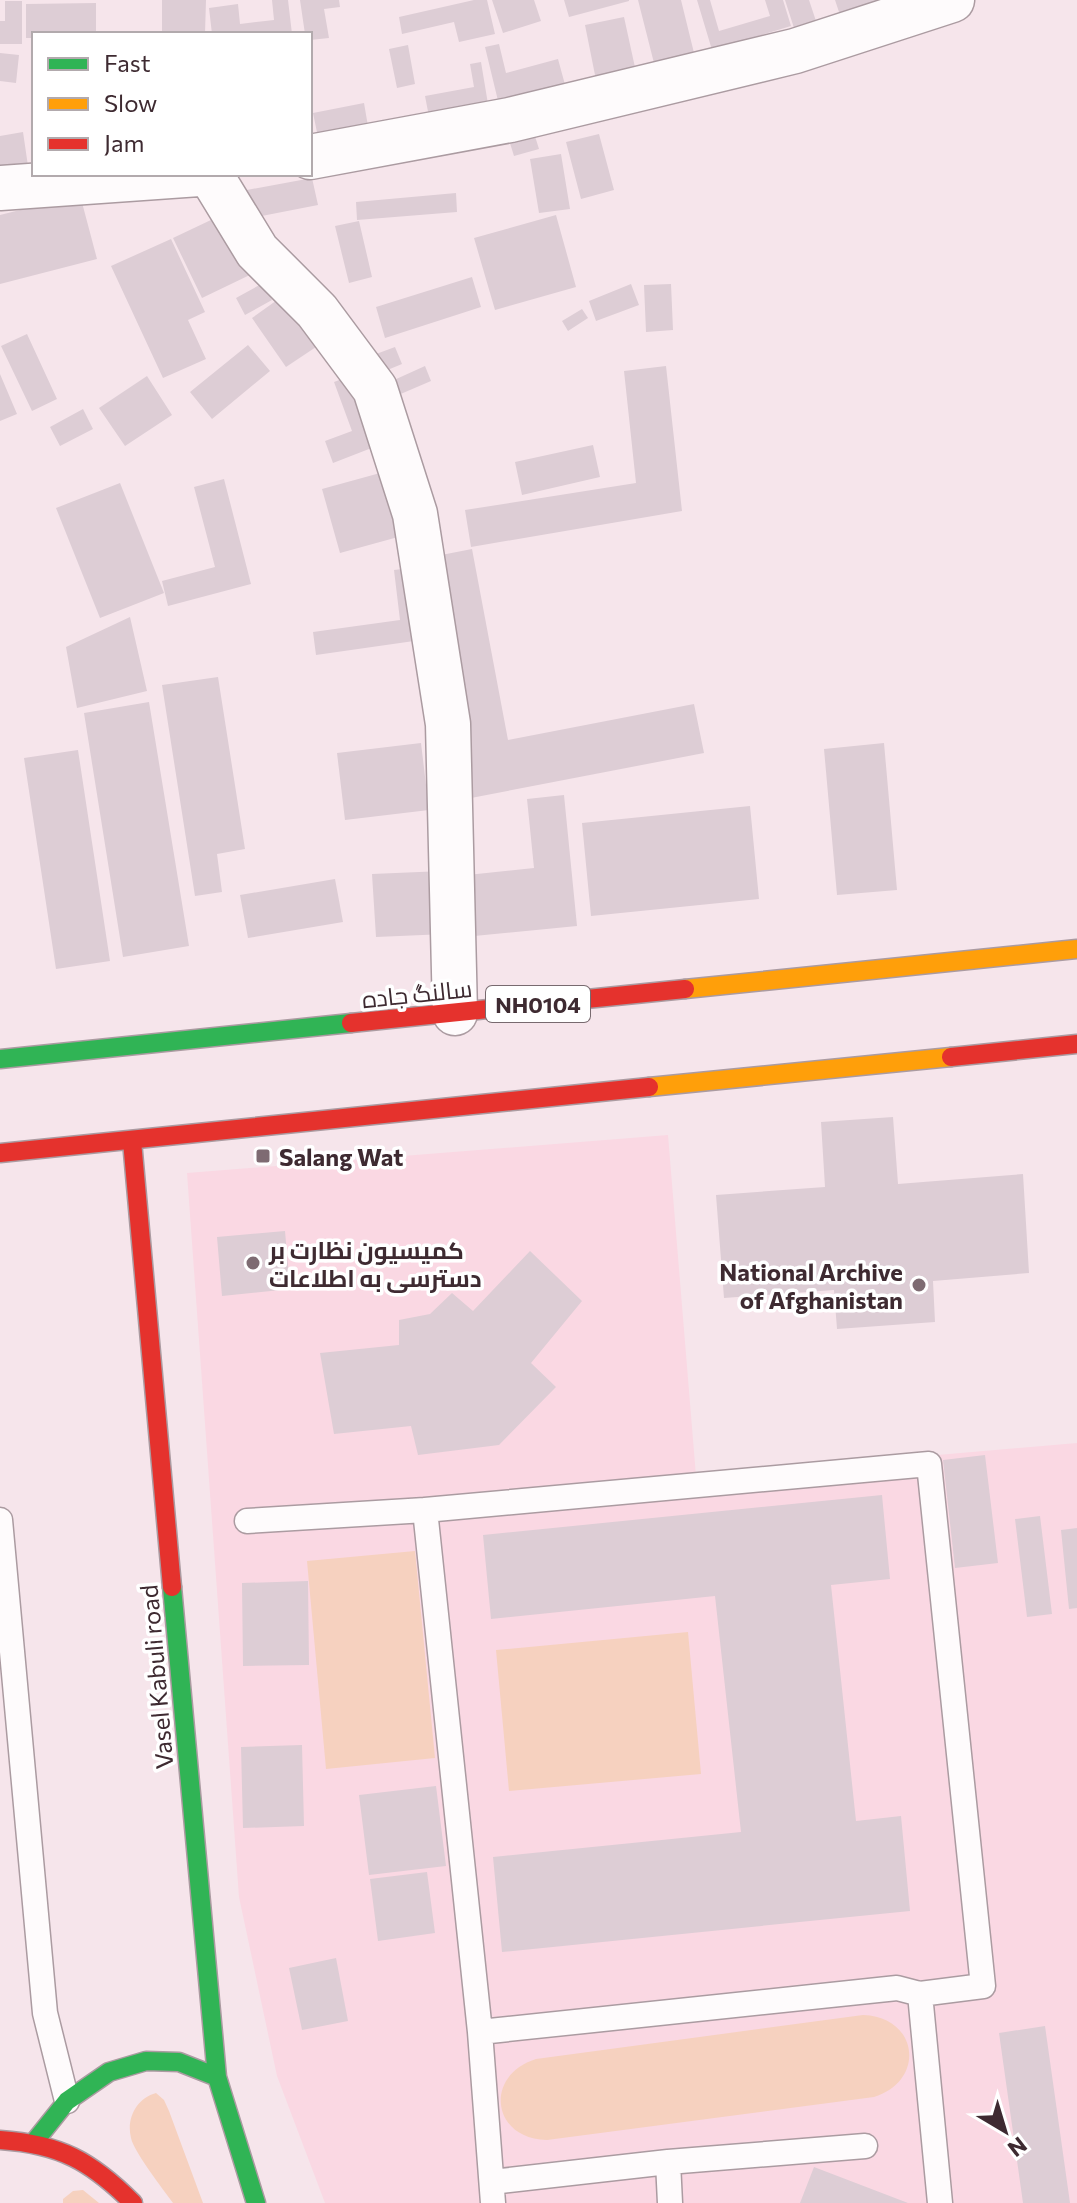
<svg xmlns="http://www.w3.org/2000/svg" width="1077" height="2203" viewBox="0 0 1077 2203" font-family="Commissioner,Cairo,sans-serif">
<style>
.built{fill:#fad8e3}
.green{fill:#f6d1bf}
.building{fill:#ddcdd5}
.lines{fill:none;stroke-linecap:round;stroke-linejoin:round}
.lane-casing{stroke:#ab9ba1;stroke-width:27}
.street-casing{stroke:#ab9ba1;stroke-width:47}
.fast-casing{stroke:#ab9ba1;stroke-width:21}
.slow-casing{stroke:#ab9ba1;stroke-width:21}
.jam-casing{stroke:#ab9ba1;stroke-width:21}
.lane{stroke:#fefbfc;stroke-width:24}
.street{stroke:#fefbfc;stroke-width:44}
.fast{stroke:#30b455;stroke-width:18}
.slow{stroke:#ff9f0a;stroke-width:18}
.jam{stroke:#e5322d;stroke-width:18}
.poi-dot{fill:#7e6b72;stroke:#fff;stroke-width:3}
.labels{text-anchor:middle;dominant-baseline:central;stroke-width:7;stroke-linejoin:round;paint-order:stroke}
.shield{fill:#fff;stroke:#786a6f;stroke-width:2}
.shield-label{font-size:22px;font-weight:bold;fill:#3e2a31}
.street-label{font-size:24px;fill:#3e2a31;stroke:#fff}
.poi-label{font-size:24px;font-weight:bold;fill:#3e2a31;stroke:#fff;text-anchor:start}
</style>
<rect width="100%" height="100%" fill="#f6e5eb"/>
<!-- built -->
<path class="built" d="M668,1135L696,1476L1077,1443V2203H325L277,2076L239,1897L187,1173Z"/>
<!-- green -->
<path class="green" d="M415,1551L435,1758L326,1769L307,1561Z
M688,1632L701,1774L509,1791L496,1650Z
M863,2015C919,2017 926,2081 874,2097L547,2140C491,2139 484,2075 536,2059Z
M156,2093L164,2100L169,2111L203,2203H173C163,2189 134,2152 131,2138C126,2118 137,2098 156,2093Z
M83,2190L99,2203H63V2199L73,2191Z"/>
<!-- building -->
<path class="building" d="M162,0H206L205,34H162Z
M272,0H288L292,34H212L209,8L238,4L240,24L274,20Z
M300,0H339L340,7L324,9L329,38L310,40V34H305Z
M474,0H487L495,34L459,42L454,22L402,34L399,17Z
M492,0H534L541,21L503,33Z
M564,0H629V1L569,17Z
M638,0H681L695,57L655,67Z
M697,0H710L719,31L770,16L765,0H783L791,26L712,50Z
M785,0H809L816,21L794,28Z
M835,0H886L840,15Z
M5,1H22V44H0V21H5Z
M96,3V34H34V38H26V4Z
M624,17L636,72L596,80L585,25Z
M499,44L506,73L558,59L567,92L500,109L485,47Z
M408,45L415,84L397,88L389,49Z
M0,53L19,55L16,83L0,81Z
M481,62L490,116L431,127L425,96L474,87L470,64Z
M364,103L369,132L319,142L313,113Z
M23,132L28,166L0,169V136Z
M534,133L539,149L514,156L509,140Z
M599,134L614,190L581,199L566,142Z
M561,154L570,209L539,213L530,159Z
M312,178L318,205L241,220L236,192Z
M456,193L457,212L357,220L356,202Z
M80,195L97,259L0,284V215Z
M232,210L260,270L202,298L173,238Z
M556,215L576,287L495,310L474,238Z
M359,221L372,277L349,283L335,226Z
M171,239L205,312L188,320L206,359L163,378L111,266Z
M472,277L481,307L385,338L376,307Z
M263,283L272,300L245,315L236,298Z
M631,284L639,305L596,321L589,301Z
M671,284L673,330L646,332L644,285Z
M287,293L322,343L286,367L252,318Z
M582,309L588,318L568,331L562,321Z
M27,334L57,399L32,411L1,346Z
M248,345L270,371L212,419L190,392Z
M395,347L402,364L368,378L360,360Z
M425,366L431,381L389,399L383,385Z
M666,366L682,511L471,547L465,510L636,483L624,371Z
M361,372L387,442L333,463L325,441L352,431L334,382Z
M0,374L17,414L0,421Z
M147,376L172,415L125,446L99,408Z
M83,409L93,429L60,446L50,427Z
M593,445L600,477L522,495L515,462Z
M391,470L409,534L340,553L322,489Z
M224,479L251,584L168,606L162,581L215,567L194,487Z
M120,483L164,593L100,618L56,508Z
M472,549L508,740L694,704L704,753L471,798L426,558Z
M418,567L428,639L316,655L313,632L400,620L394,570Z
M130,617L147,691L77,708L66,647Z
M218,677L245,849L217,854L222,892L195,896L162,685Z
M149,702L189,946L123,957L84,713Z
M421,743L429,810L345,820L337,753Z
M884,743L897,890L837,895L824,749Z
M78,750L110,961L56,969L24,758Z
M564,795L577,926L464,937L458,876L534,868L527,799Z
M750,806L759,899L591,916L582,823Z
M443,871L446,934L376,937L372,874Z
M335,879L343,922L248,938L240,895Z
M893,1117L898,1184L1023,1174L1029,1273L933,1281L935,1322L837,1329L834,1290L724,1298L716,1195L825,1187L821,1122Z
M285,1231L290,1289L222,1296L217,1237Z
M530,1251L582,1301L531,1363L556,1387L499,1445L418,1455L411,1426L334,1434L320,1353L399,1345V1320L430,1314L452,1293L473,1311Z
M985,1455L998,1563L955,1568L943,1460Z
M882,1495L890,1579L831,1585L856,1821L901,1816L910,1911L502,1952L493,1857L741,1832L715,1596L491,1619L483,1535Z
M1040,1516L1052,1614L1027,1617L1015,1519Z
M1077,1528V1608L1069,1609L1061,1530Z
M308,1581L309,1665L243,1666L242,1583Z
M302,1745L304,1826L243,1828L241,1747Z
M436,1786L446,1866L369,1875L359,1795Z
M427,1872L435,1933L378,1941L370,1879Z
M336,1958L348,2021L302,2030L289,1968Z
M1045,2026L1070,2203H1023L999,2033Z
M814,2167L908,2203H800Z"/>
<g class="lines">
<!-- lane casing -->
<g class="lane-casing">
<path id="lane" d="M425,1510L480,2032
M0,1520L45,2013L67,2101
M247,1521L425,1510L929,1464L983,1986L920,1994L940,2203
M492,2182L668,2162
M493,2203L480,2032L897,1988L920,1994
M670,2203L668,2162L865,2146"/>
</g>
<!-- street casing -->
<g class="street-casing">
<path id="street" d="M310,157L510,120L795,51L952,0
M210,174L257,251L317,311L375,389L415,514L448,724L455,1013
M0,188L199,174"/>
</g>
<!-- fast casing -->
<g class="fast-casing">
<path id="fast" d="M0,1059L351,1023
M172,1587L217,2077L256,2203
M35,2141L67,2101L109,2072L146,2061L179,2062L217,2077"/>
</g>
<!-- slow casing -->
<g class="slow-casing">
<path id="slow" d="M685,989L1077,949
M649,1087L951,1057"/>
</g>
<!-- jam casing -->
<g class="jam-casing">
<path id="jam" d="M351,1023L685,989
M951,1057L1077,1044
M132,1141L172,1587
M0,1153L649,1087
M0,2140C60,2144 91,2161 133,2203"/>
</g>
<!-- lane -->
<use href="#lane" class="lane"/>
<!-- street -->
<use href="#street" class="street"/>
<!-- fast -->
<use href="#fast" class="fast"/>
<!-- slow -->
<use href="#slow" class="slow"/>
<!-- jam -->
<use href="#jam" class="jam"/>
</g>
<!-- markers -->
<g class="poi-dot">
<rect x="255" y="1148" width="16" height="16" rx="4"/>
<circle cx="253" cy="1263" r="8"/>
<circle cx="919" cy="1285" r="8"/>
</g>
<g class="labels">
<!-- shield labels -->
<rect class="shield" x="486" y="986" width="104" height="36" rx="6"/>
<g class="shield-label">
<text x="538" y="1004">NH0104</text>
</g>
<!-- street labels -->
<g class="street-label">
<text transform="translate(417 993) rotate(-6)">سالنگ جاده</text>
<text transform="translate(156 1677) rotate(-95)">Vasel Kabuli road</text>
</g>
<!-- poi labels -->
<g class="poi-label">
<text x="279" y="1156">Salang Wat</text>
<text x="269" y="1249">کمیسیون نظارت بر<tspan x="269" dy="28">دسترسی به اطلاعات</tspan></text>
<text x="903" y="1271" text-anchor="end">National Archive<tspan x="903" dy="28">of Afghanistan</tspan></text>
</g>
</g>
<!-- legend -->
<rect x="32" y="32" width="280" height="144" fill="#ffffff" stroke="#b2aaad" stroke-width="2"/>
<rect x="48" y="58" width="40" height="12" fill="#30b455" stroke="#b2aaad" stroke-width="2"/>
<text x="104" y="72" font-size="24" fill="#3e2a31">Fast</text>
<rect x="48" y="98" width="40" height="12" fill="#ff9f0a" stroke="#b2aaad" stroke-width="2"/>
<text x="104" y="112" font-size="24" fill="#3e2a31">Slow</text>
<rect x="48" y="138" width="40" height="12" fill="#e5322d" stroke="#b2aaad" stroke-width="2"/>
<text x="104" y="152" font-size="24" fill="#3e2a31">Jam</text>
<!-- north arrow -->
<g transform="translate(1005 2131) rotate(142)" stroke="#ffffff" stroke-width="6" paint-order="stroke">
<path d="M0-6L14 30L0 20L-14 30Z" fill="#3e2a31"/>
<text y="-12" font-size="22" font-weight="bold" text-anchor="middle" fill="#3e2a31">N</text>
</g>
</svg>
